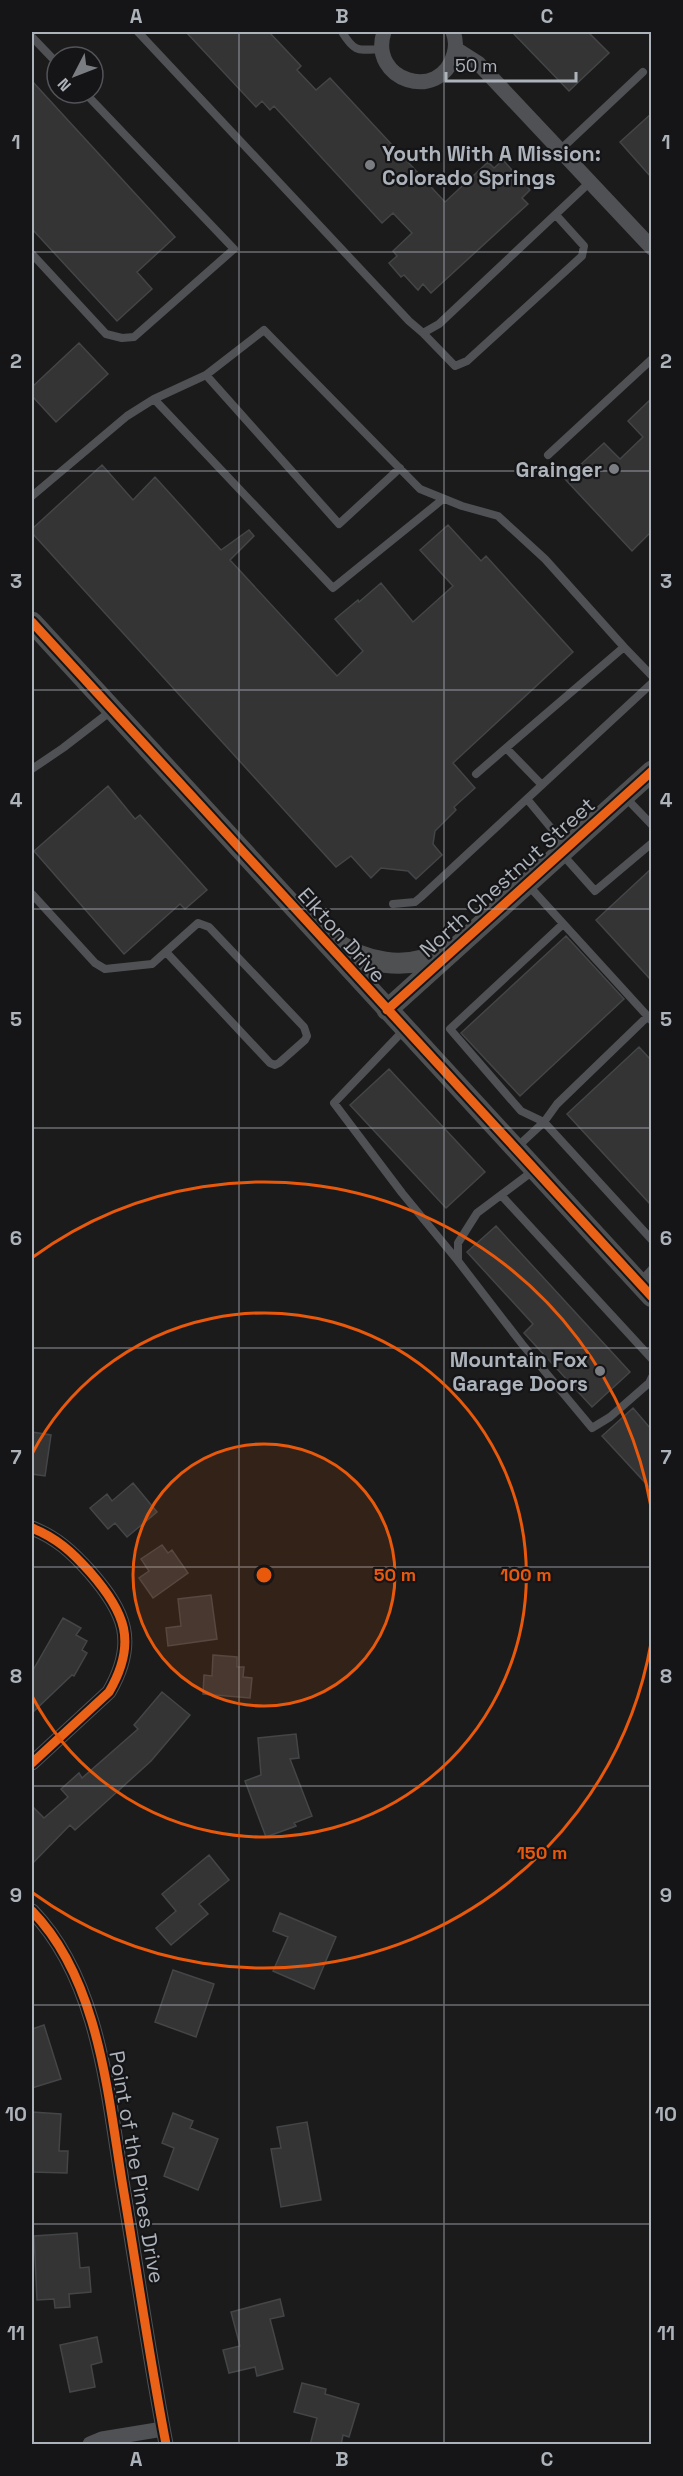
<svg xmlns="http://www.w3.org/2000/svg" width="683" height="2476" viewBox="0 0 683 2476" font-family="'Space Grotesk',sans-serif">
<style>
.building{fill:#343435;stroke:#434547;stroke-width:1.5}
.lines{fill:none;stroke-linecap:round;stroke-linejoin:round}
.lane{stroke:#4f5154;stroke-width:8}
.street{stroke:#4f5154;stroke-width:15}
.secondary{stroke:#4e5052;stroke-width:21}
.cycleway-casing{stroke:#151517;stroke-width:13}
.cycleway{stroke:#ea6118;stroke-width:9}
.grid{fill:none;stroke:#adb3bb;stroke-width:1.5;stroke-opacity:0.55}
.ring{fill:none;stroke:#e8590c;stroke-width:3}
.poi-dot{fill:#7a7e83;stroke:#151517;stroke-width:2}
.labels{text-anchor:middle;dominant-baseline:central;stroke-width:4.5;stroke-linejoin:round;paint-order:stroke}
.poi-label{font-size:21px;font-weight:bold;fill:#adb3bb;stroke:#151517;text-anchor:end}
.street-label{font-size:21px;fill:#adb3bb;stroke:#151517}
.centre{fill:#e8590c;stroke:#151517;stroke-width:3}
.ring-label{font-size:18px;text-anchor:middle;font-weight:bold;fill:#e8590c;stroke:#151517;stroke-width:4.5;stroke-linejoin:round;paint-order:stroke}
.neatline{fill:none;stroke:#adb3bb;stroke-width:2}
.grid-label{font-size:20px;text-anchor:middle;font-weight:bold;fill:#adb3bb}
</style>
<rect width="100%" height="100%" fill="#1b1b1b"/>
<!-- building -->
<path class="building" d="M186,32H269L301,66L297,70L316,90L330,78L445,202L488,162L494,168L503,160L530,190L522,198L528,204L431,293L423,284L418,290L404,275L401,277L389,263L397,256L393,251L412,233L393,213L382,223L274,106L270,110L262,101L256,107Z
M512,32H588L609,53L569,91Z
M32,81L175,237L137,272L152,289L117,321L32,229Z
M651,114V177L620,142Z
M79,343L108,374L56,422L32,396V387Z
M651,399V532L632,551L565,479L604,443L620,459L643,437L628,421Z
M102,465L133,500L155,477L221,550L249,530L254,536L230,560L337,676L363,651L335,619L358,600L359,602L381,583L413,622L453,586L420,550L448,525L481,561L486,556L573,652L453,763L475,788L454,807L456,810L435,831L433,844L442,855L416,879L408,871L381,868L371,878L351,856L336,867L32,533V529Z
M108,786L135,819L140,815L207,890L185,909L180,904L124,954L34,851Z
M651,869V980L596,920Z
M566,936L624,999L520,1096L461,1033Z
M639,1047L651,1060V1205L567,1114Z
M389,1069L485,1172L446,1208L350,1105Z
M496,1226L630,1372L592,1407L524,1333L533,1324L467,1252Z
M633,1408L651,1429V1489L602,1436Z
M32,1432L51,1435L45,1476L32,1474Z
M133,1483L157,1512L127,1537L115,1523L108,1529L90,1508L107,1494L112,1501Z
M162,1545L168,1553L172,1550L188,1573L153,1598L139,1578L149,1571L141,1559Z
M211,1595L217,1639L168,1646L166,1628L181,1626L178,1599Z
M63,1618L81,1628L76,1635L87,1641L82,1650L87,1653L74,1676L72,1675L32,1713V1672Z
M213,1655L237,1657V1667H244L243,1677L252,1678L250,1698L203,1694L204,1675L212,1676Z
M162,1692L190,1715L151,1761L75,1830L70,1825L32,1864V1806L44,1818L68,1797L61,1789L79,1773L82,1778L138,1729L134,1725Z
M296,1734L299,1758L290,1759L312,1816L294,1823L296,1826L266,1837L245,1781L261,1775L258,1738Z
M209,1855L229,1880L199,1904L208,1914L171,1945L156,1928L176,1911L162,1894Z
M280,1913L336,1937L314,1989L273,1971L288,1937L273,1931Z
M173,1970L214,1984L196,2037L155,2022Z
M44,2025L61,2079L32,2088V2029Z
M32,2112L61,2114L59,2151H68L67,2173L32,2172Z
M173,2113L193,2121L190,2128L218,2139L198,2190L164,2176L174,2148L162,2143Z
M307,2122L321,2200L281,2207L271,2149L281,2148L277,2127Z
M77,2233L80,2268L89,2267L91,2292L69,2294L70,2307L55,2308L54,2299L37,2300L34,2236Z
M280,2299L284,2316L270,2319L283,2369L257,2376L255,2367L229,2373L223,2350L240,2346L231,2312Z
M97,2337L102,2362L91,2365L95,2387L70,2392L60,2345Z
M302,2383L326,2389L325,2394L359,2404L349,2437L343,2435L341,2445H310L317,2418L294,2412Z"/>
<g class="lines">
<!-- lane -->
<path class="lane" d="M138,32L409,321L423,333L439,324L590,182
M342,32C355,53 358,50 382,49
M32,37L57,63
M560,150L643,72
M32,254L106,334L122,338L134,337L234,249L85,93
M423,333L455,366L467,361L582,256L584,246L556,215
M206,375L339,524L400,468
M154,399L333,588L443,499
M548,455L652,359
M32,496L127,416L154,399L206,375L264,330L420,489L462,506L498,516L545,559L624,647L506,748L541,784
M624,647L652,676
M32,769L63,748L111,711
M476,774L506,748
M626,798L652,825
M527,799L566,846
M562,854L595,891L652,843
M528,885L652,1021
M32,894L95,963L105,969L152,964L198,923L209,927L304,1027L307,1036L305,1040L279,1063L275,1065L270,1063L166,952
M393,904L415,902L421,897L652,683
M563,924L450,1029L521,1111L544,1122L557,1104L647,1017
M403,1031L334,1103L402,1193L458,1261
M517,1147L544,1122L652,1240
M533,1171L477,1213L458,1243V1261L522,1344L592,1428L610,1417L649,1383L652,1377
M501,1195L652,1359
M640,1282L652,1269"/>
<!-- street -->
<path class="street" d="M384,32C368,80 440,104 454,54C456,47 456,39 453,32
M456,49L478,63L652,248
M32,1528C57,1538 72,1552 90,1572C125,1612 138,1642 109,1692L32,1763
M32,1911C101,1982 108,2100 124,2193C138,2277 150,2361 166,2444
M90,2444L102,2439L163,2429"/>
<!-- secondary -->
<path class="secondary" d="M32,622L652,1297
M330,939C363,963 406,973 443,951
M387,1010L652,771"/>
<!-- cycleway casing -->
<g class="cycleway-casing">
<path id="cycleway" d="M32,622L652,1297
M387,1010L652,771
M32,1528C57,1538 72,1552 90,1572C125,1612 138,1642 109,1692L32,1763
M32,1911C101,1982 108,2100 124,2193C138,2277 150,2361 166,2444"/>
</g>
<!-- cycleway -->
<use href="#cycleway" class="cycleway"/>
</g>
<!-- grid -->
<path class="grid" d="M239,32V2444M444,32V2444M32,252H652M32,471H652M32,690H652M32,909H652M32,1128H652M32,1348H652M32,1567H652M32,1786H652M32,2005H652M32,2224H652"/>
<!-- distance rings -->
<circle cx="264" cy="1575" r="131" fill="#e8590c" fill-opacity=".12"/>
<g class="ring">
<circle cx="264" cy="1575" r="131"/>
<path d="M32 1454A262 262 0 1 1 32 1696"/>
<path d="M651 1643A393 393 0 0 1 33 1893M33 1257A393 393 0 0 1 651 1507"/>
</g>
<!-- markers -->
<g class="poi-dot">
<circle cx="370" cy="165" r="6"/>
<circle cx="614" cy="469" r="6"/>
<circle cx="600" cy="1371" r="6"/>
</g>
<g class="labels">
<!-- poi labels -->
<g class="poi-label">
<text x="382" y="153" text-anchor="start">Youth With A Mission:<tspan x="382" dy="24">Colorado Springs</tspan></text>
<text x="602" y="469">Grainger</text>
<text x="588" y="1359">Mountain Fox<tspan x="588" dy="24">Garage Doors</tspan></text>
</g>
<!-- street labels -->
<g class="street-label">
<text transform="translate(507 877) rotate(-42)">North Chestnut Street</text>
<text transform="translate(342 935) rotate(48)">Elkton Drive</text>
<text transform="translate(137 2167) rotate(80)">Point of the Pines Drive</text>
</g>
</g>
<circle cx="264" cy="1575" r="9" class="centre"/>
<g class="ring-label">
<text x="395" y="1581">50 m</text>
<text x="526" y="1581">100 m</text>
<text x="542" y="1859">150 m</text>
</g>
<!-- border -->
<rect width="683" height="2476" fill="none" stroke="#151517" stroke-width="66"/>
<!-- north arrow -->
<g transform="translate(75 75) rotate(228)"><circle r="28" fill="#151517" stroke="#525459" stroke-width="1.5"/>
<path d="M0-4.5L10 22L0 15L-10 22Z" fill="#7a7e83"/>
<text y="-9" font-size="16" font-weight="bold" text-anchor="middle" fill="#adb3bb">N</text>
</g>
<!-- scale -->
<path d="M446 72v9h130v-9" fill="none" stroke="#adb3bb" stroke-width="3"/>
<text x="455" y="72" font-size="18" fill="#adb3bb" stroke="#151517" stroke-width="4.5" paint-order="stroke">50 m</text>
<rect x="33" y="33" width="617" height="2410" class="neatline"/>
<g class="grid-label">
<text x="136" y="23">A</text>
<text x="342" y="23">B</text>
<text x="547" y="23">C</text>
<text x="16" y="149">1</text>
<text x="666" y="149">1</text>
<text x="16" y="368">2</text>
<text x="666" y="368">2</text>
<text x="16" y="588">3</text>
<text x="666" y="588">3</text>
<text x="16" y="807">4</text>
<text x="666" y="807">4</text>
<text x="16" y="1026">5</text>
<text x="666" y="1026">5</text>
<text x="16" y="1245">6</text>
<text x="666" y="1245">6</text>
<text x="16" y="1464">7</text>
<text x="666" y="1464">7</text>
<text x="16" y="1683">8</text>
<text x="666" y="1683">8</text>
<text x="16" y="1902">9</text>
<text x="666" y="1902">9</text>
<text x="16" y="2121">10</text>
<text x="666" y="2121">10</text>
<text x="16" y="2340">11</text>
<text x="666" y="2340">11</text>
<text x="136" y="2466">A</text>
<text x="342" y="2466">B</text>
<text x="547" y="2466">C</text>
</g>
</svg>
